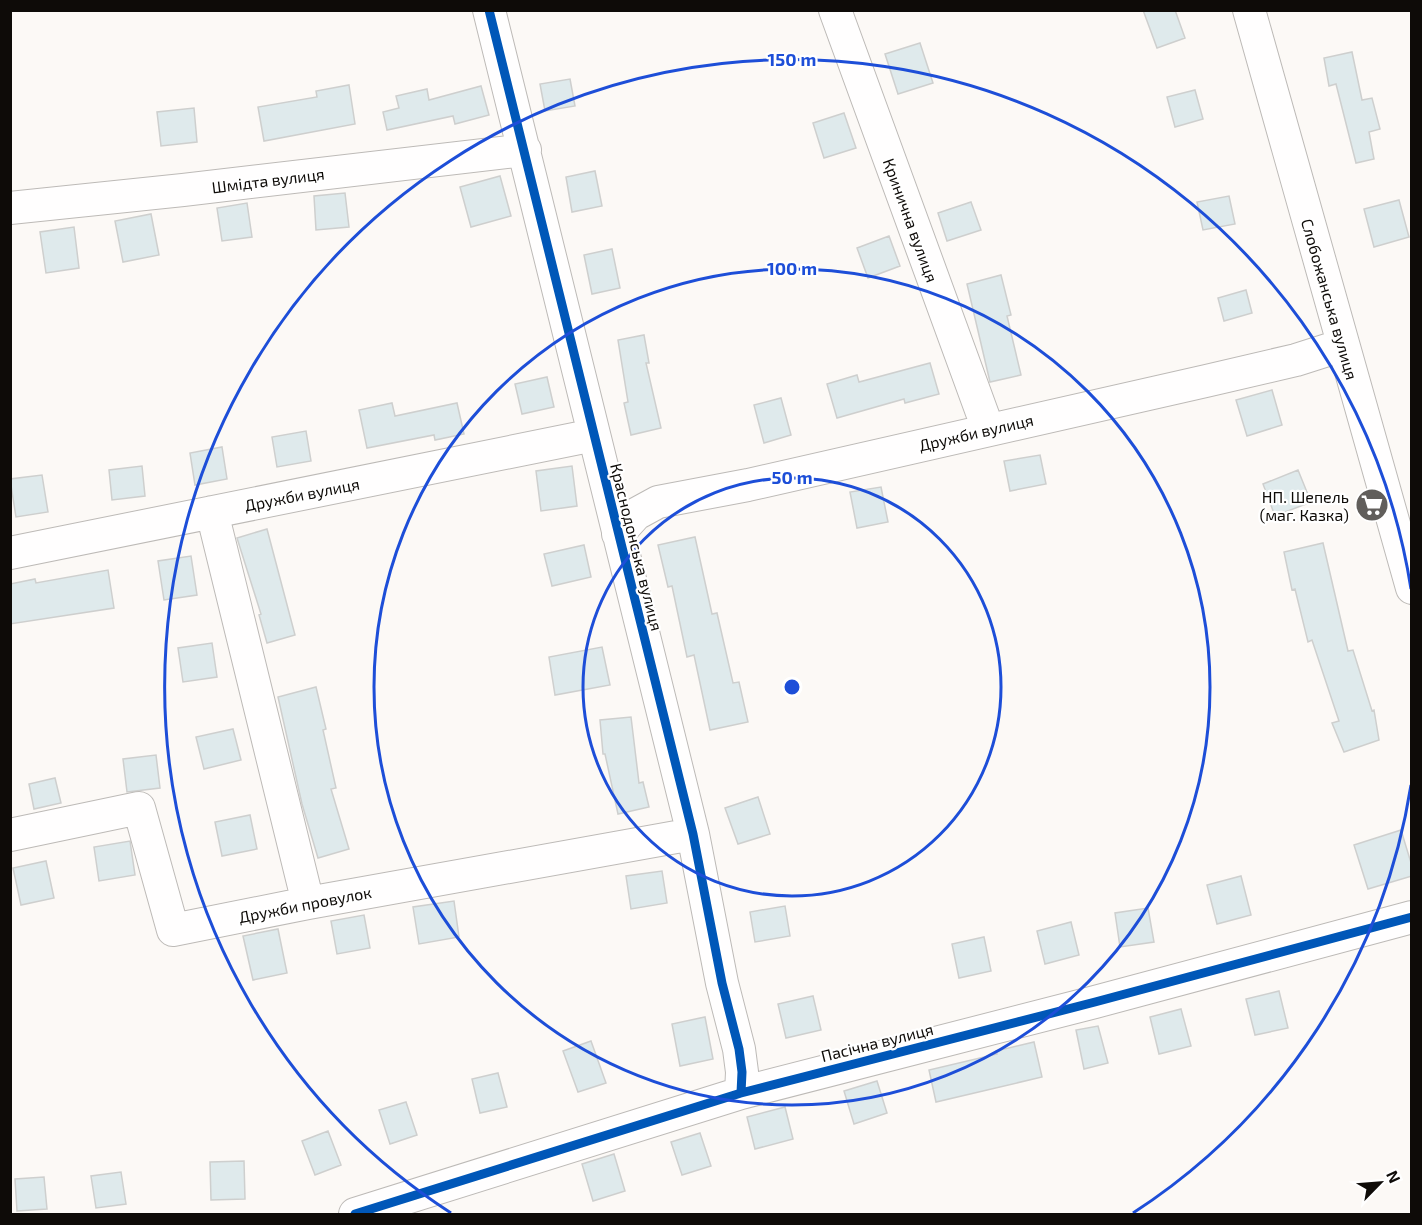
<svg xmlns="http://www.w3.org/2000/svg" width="1422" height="1225" viewBox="0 0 1422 1225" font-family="'Exo 2',sans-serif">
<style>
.building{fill:#dfeaec;stroke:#cecfce;stroke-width:1.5}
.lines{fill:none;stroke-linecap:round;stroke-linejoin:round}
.minor-casing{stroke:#bdbab7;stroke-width:34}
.minor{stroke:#fffefe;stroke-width:32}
.cycleway-casing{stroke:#fff;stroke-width:13}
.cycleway{stroke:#0057b8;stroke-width:9}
.ring{fill:none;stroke:#1d4ed8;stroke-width:3}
.labels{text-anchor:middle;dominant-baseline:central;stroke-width:4.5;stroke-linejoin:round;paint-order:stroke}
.street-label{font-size:16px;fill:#0e0b08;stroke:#fff}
.poi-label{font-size:16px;fill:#0e0b08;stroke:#fff;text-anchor:end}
.centre{fill:#1d4ed8;stroke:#fff;stroke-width:3}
.ring-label{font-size:18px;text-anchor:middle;font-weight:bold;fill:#1d4ed8;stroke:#fff;stroke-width:4.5;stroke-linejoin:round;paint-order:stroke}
</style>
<rect width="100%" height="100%" fill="#fcf9f6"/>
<!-- building -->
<path class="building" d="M1143,10H1175L1185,38L1157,48Z
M920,43L933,83L898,94L885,54Z
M1352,52L1362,100L1372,98L1380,129L1369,132L1374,159L1356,163L1336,84L1329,86L1324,58Z
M570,79L575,106L545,111L540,84Z
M349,85L355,124L264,141L258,107L317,97L316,91Z
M481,86L489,115L455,124L453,116L387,130L383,112L399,108L396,96L427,89L429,100Z
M1195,90L1203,119L1175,127L1167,97Z
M194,108L197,142L161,146L157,112Z
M844,113L856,148L824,158L813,123Z
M595,171L602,206L572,212L566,177Z
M500,176L511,216L471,227L460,187Z
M345,193L349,227L316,230L314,196Z
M1229,196L1235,224L1203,230L1197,202Z
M1399,200L1409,237L1374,247L1364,209Z
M971,202L981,230L947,241L938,213Z
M247,203L252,237L222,241L217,208Z
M151,214L159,255L123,262L115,221Z
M74,227L79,268L46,273L40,232Z
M889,236L900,266L868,278L857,248Z
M612,249L620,288L592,294L584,255Z
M1001,275L1011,315L1007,316L1021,375L990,382L967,284Z
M1246,290L1252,313L1224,321L1218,298Z
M644,335L649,363H646L661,428L631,435L624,403L628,402L618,340Z
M930,363L939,394L905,403L904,399L837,418L827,384L857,375L859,382Z
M547,377L554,407L522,414L515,384Z
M1272,390L1282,425L1247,436L1236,400Z
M781,398L791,435L764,443L754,405Z
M392,403L395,416L457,403L464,434L435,440L434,435L367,448L359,410Z
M306,431L311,461L277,467L272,437Z
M222,447L227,479L195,485L190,453Z
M1040,455L1046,484L1010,491L1004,461Z
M142,466L145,496L112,500L109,470Z
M572,466L577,506L541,511L536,471Z
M1298,470L1311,502L1275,516L1263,484Z
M42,475L48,512L16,517L10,479Z
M881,487L888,522L857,528L850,492Z
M267,529L295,635L267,643L259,615L261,614L237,538Z
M695,537L712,614L717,613L733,683L739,682L748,722L710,730L694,655L687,657L672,586L668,587L658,545Z
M1323,543L1348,651L1353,650L1372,711L1374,710L1379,740L1344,752L1332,723L1339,721L1312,640L1308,642L1295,589L1292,590L1284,552Z
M584,545L591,577L552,586L544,554Z
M191,556L197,595L164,600L158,561Z
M108,570L114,608L10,624V584L35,579L36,583Z
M212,643L217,677L183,682L178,648Z
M602,647L610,685L555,695L549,657Z
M316,687L326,729L323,730L336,788L331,789L349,849L318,858L302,804L278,697Z
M631,717L639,783L643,782L649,807L618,814L605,754H603L600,720Z
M233,729L241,760L204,769L196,737Z
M156,755L160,788L127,792L123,759Z
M55,778L61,803L34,809L29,784Z
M758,797L770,834L738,844L725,808Z
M250,815L257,849L222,856L215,822Z
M1401,830L1412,866V876L1368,889L1354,845Z
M130,841L135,875L99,881L94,847Z
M46,861L54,898L21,905L13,868Z
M662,871L667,903L631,909L626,876Z
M1241,876L1251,915L1217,924L1207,885Z
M454,901L459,937L419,944L413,907Z
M785,906L790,936L755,942L750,912Z
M1148,908L1154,942L1120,947L1115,913Z
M364,915L370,948L337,954L331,921Z
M1071,922L1079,955L1045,964L1037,931Z
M278,929L287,973L253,980L243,936Z
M984,937L991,971L959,978L952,944Z
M1279,991L1288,1028L1255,1035L1246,999Z
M813,996L821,1030L786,1038L778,1004Z
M1181,1009L1191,1046L1159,1054L1150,1017Z
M705,1017L713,1059L680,1066L672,1024Z
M1098,1026L1108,1063L1084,1069L1076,1030Z
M591,1041L606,1083L578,1092L563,1051Z
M1034,1042L1042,1077L936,1102L929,1070L997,1054L996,1051Z
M498,1073L507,1107L480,1113L472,1079Z
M877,1081L887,1113L854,1124L844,1091Z
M406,1102L417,1135L390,1144L379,1110Z
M785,1107L793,1139L755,1149L747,1117Z
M328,1131L341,1165L315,1175L302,1141Z
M700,1133L711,1166L682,1175L671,1142Z
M614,1154L625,1191L593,1201L582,1164Z
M244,1161L245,1199L211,1200L210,1162Z
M121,1172L126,1204L96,1208L91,1176Z
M44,1177L47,1209L17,1211L15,1179Z"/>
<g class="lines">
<!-- minor casing -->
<g class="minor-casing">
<path id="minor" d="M489,10L693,834L722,983L739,1049L742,1072L741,1093
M835,10L988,429
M1249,10L1412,588
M10,208L183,190L525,150
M212,512L308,903
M618,534L636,514L658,502L748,485L1206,381L1296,360L1343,345
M10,553L594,435
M10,835L139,808L173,930L308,903L693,834
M355,1214L741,1093L1095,1002L1412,917"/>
</g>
<!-- minor -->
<use href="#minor" class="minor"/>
<!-- cycleway casing -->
<g class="cycleway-casing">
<path id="cycleway" d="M489,10L693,834L722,983L739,1049L742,1072L741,1093
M355,1214L741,1093L1095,1002L1412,917"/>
</g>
<!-- cycleway -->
<use href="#cycleway" class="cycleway"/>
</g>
<!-- distance rings -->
<g class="ring">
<circle cx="792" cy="687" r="209"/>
<circle cx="792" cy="687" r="418"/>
<path d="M1411 785A627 627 0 0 1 1133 1213M451 1213A627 627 0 1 1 1411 589"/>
</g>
<!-- icons -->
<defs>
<g id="supermarket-disc" transform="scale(1.725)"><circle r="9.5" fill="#615e5b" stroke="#fff"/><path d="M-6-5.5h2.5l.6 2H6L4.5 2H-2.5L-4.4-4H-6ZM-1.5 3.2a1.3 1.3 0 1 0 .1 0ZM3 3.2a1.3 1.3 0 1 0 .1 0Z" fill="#fff"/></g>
</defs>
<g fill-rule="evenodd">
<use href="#supermarket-disc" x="1372" y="505"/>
</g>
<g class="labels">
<!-- street labels -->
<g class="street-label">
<text transform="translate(268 180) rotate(-7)">Шмідта вулиця</text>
<text transform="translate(911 220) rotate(70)">Кринична вулиця</text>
<text transform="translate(1330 299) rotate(74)">Слобожанська вулиця</text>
<text transform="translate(976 432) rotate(-13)">Дружби вулиця</text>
<text transform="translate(302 494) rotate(-11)">Дружби вулиця</text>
<text transform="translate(637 547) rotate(76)">Краснодонська вулиця</text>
<text transform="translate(305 904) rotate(-11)">Дружби провулок</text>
<text transform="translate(877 1042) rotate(-14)">Пасічна вулиця</text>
</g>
<!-- poi labels -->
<g class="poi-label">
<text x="1349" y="496">НП. Шепель<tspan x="1349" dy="18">(маг. Казка)</tspan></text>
</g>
</g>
<circle cx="792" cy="687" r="9" class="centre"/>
<g class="ring-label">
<text x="792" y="66">150 m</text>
<text x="792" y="275">100 m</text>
<text x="792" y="484">50 m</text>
</g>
<!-- border -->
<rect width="1422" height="1225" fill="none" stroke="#0e0b08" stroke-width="24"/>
<!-- north arrow -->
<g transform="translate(1380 1183) rotate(65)" stroke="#ffffff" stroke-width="4.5" paint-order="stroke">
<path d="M0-4.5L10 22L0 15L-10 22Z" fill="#0e0b08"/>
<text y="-9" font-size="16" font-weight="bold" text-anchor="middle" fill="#0e0b08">N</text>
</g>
</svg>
